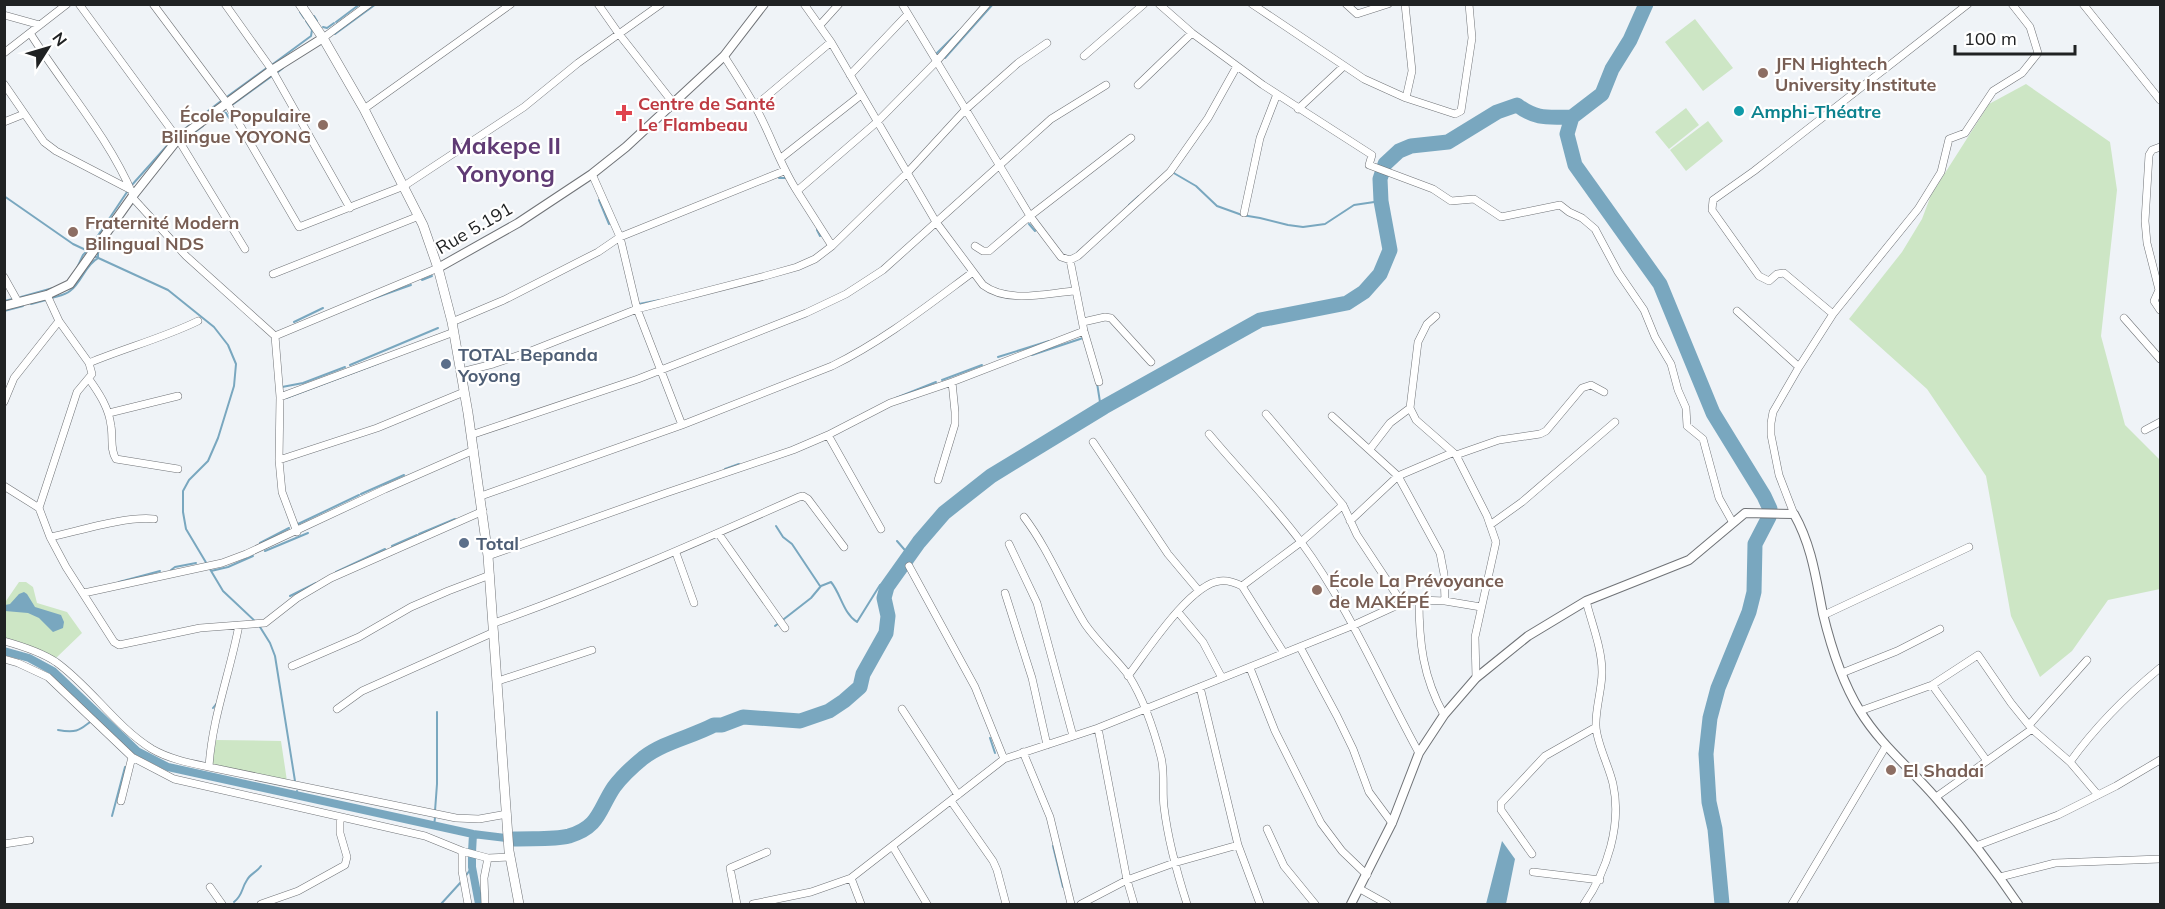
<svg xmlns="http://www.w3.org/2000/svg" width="2165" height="909" viewBox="0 0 2165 909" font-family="Mulish,sans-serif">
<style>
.green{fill:#cde6c5}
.water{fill:#79a7bf}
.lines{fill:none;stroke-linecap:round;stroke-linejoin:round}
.stream{stroke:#79a7bf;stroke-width:2}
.canal{stroke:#79a7bf;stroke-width:8}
.river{stroke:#79a7bf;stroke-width:15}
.minor-casing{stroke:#707377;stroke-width:8}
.tertiary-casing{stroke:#707377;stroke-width:10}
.secondary-casing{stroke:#707377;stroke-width:10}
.minor{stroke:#fff;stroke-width:7}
.tertiary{stroke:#fff;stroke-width:8}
.secondary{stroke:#fff;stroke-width:9}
.education-dot{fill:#8d6e63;stroke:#fff;stroke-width:2}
.culture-dot{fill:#0f9aa8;stroke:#fff;stroke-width:2}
.health-dot{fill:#e0444e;stroke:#fff;stroke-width:2}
.service-dot{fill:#5c6f8a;stroke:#fff;stroke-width:2}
.labels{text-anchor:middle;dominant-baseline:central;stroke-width:4.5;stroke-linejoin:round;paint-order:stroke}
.education-label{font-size:18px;font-weight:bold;fill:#785e54;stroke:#fff;text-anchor:start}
.health-label{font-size:18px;font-weight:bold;fill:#be3a42;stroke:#fff;text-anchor:start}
.culture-label{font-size:18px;font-weight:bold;fill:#0d838f;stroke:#fff;text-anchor:start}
.street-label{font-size:18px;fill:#202223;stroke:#fff}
.service-label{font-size:18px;font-weight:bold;fill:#4e5e75;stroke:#fff;text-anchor:start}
.district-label{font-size:24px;font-weight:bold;fill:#603b74;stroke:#fff}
</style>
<rect width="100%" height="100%" fill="#eff3f7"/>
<!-- green -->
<path class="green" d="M1695,19L1733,68L1703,91L1665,42Z
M2026,84L2110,142L2117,190L2101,336L2125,425L2160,460V589L2108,600L2072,651L2040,677L2011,616L1986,476L1927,389L1849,319L1902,252L1922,219L1931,195L1989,104Z
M1686,108L1699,125L1669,149L1655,132Z
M1708,121L1723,141L1686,171L1670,150Z
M19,582H26L33,587L37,603L67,612L82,633L56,658L40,650L5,639L4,600L6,601Z
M216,740L281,741L287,781L212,766Z"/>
<!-- water -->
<path class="water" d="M24,592L27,594L35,607L61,615L64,622L63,628L53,632L39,618L28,613L5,611V605L10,604L19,594Z
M1502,841L1515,859L1506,904H1486Z"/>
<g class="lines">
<!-- stream -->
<path class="stream" d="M300,12L304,18
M314,16L317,21
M336,22L360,4
M323,27L327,28L334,23
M335,34L376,4
M936,54L959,31
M945,58L993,4
M273,64L311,36L312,30L306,21
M278,72L283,68
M228,96L268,67
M232,105L272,76
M208,122L222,112L226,113L229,118
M178,134L221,101
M191,135L203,126
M1172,172L1196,186L1217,206L1242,215L1260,218L1288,225L1303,227L1325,224L1354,205L1381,201
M779,178H787
M131,186L173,139
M4,196L73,244L90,252
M599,200L609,224
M1129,205L1139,196
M117,207L127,192
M1029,224L1035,231
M817,230L820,236
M94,256L168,290L214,327L228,345L236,364L234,386L218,438L208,461L189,480L183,491V512L186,529L223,591L256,622
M77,268L83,255L89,249L117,207
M422,280L432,276
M21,297L53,288
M52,298C58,296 65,295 70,291C82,282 85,265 98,258V253L106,240
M4,301L13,299
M366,301L411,285
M31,304L46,300
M639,304L660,300
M4,311L23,306
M294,322L323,308
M1032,355L1083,338
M998,357L1049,341
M350,365L438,328
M942,380L982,365
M1097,383L1100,402L1104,407
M282,387L303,383L345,367
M286,398L379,363
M896,398L936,382
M725,469L739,464
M361,494L404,475
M298,524L359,495
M776,526L783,537L792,544L820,586
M419,534L455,519
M897,541L910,556
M260,543L289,528
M392,546L417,535
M265,551L308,533
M171,570L175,567L196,563
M211,571L228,567L253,556
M336,572L385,549
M119,582L160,571
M290,596L316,583
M775,626L811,598L821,586L831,582C841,594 843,613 857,622L880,585L890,581
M260,627L270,643L275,656L295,781
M213,708L217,703
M58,730C84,735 81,725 100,716
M990,738L995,753
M297,791L298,796
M435,811L437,784V712
M112,816L125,767
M434,825L435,818
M1053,846L1063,887
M465,877L472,867
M234,902C243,895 241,889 247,880C250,874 257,872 261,866
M441,904L461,882"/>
<!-- canal -->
<path class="canal" d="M4,651L29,658L53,671L137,751L168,767L473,834L514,839
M472,852L473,834
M472,856V867L479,904"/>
<!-- river -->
<path class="river" d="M1646,4L1630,40L1612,69L1602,94L1572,117L1567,134L1575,165L1660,284L1713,413L1764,496L1770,509L1769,517L1755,544L1754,592L1749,612L1718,688L1710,718L1706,754L1709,802L1715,829L1722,904
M514,839C532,838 553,840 569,836C600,827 599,809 614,787C623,775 632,767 643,758C664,742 691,737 714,725H722L743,717L800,721L829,711L844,701L860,687L863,674L886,633L888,616L884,598L887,587L919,542L944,513L991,476L1104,407L1260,320L1347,303L1364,292L1380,274L1390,250L1381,201L1380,179L1385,164L1399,151L1411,146L1448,142L1497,112L1517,105C1537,120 1548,117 1572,117"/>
<!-- minor casing -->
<g class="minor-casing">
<path id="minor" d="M79,4L178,139L245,249
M153,4L227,103L299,227L404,186L524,107L578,63L661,4
M225,4L272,70L350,208
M598,4L619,34L674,104
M804,4L831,42L936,222L983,285C1008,304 1047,293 1075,291
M902,4L1030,216L1131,138
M1159,4L1192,33L1263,85L1372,155L1369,165L1433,189L1451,201L1474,199L1501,217L1560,205L1569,212L1582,218L1595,229L1618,272L1644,310L1655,337L1671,364L1678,390L1686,408L1687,426L1703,439L1719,498L1733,523
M1252,4L1364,79L1406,98L1455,114L1461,111L1472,38L1469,4
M1346,4L1357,14L1388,4
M1405,4L1412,71L1406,98
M2083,4L2160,100
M4,15L40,25
M820,25L839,4
M30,33C64,87 108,136 133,195
M323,38L369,4
M4,53L67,4
M724,56C735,73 746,90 756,108C771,135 780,165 797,191L877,122L936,62L987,4
M1084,56L1144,4
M850,75L908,14
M4,84L44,142L56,151L131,190
M1138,85L1192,33
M755,106L831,42
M364,109L511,4
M1298,109L1344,66
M4,122L24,114
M2160,147L2152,150L2149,155L2145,221L2147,243L2159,290L2154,301L2160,310
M781,158L861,95
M592,174L620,237L637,309L682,425
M797,191L832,246
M132,197L186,256L275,336L280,397L279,460L282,492L297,532
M1244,213L1260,138L1277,94
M975,246L983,251H989L1030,216L1061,257L1070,260L1078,256L1170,172L1208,118L1237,66
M1070,260L1084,331L1099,382
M273,274L419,216
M4,277L18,302
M1737,311L1799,367
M1833,314L1784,273L1777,274L1769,281L1759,276L1712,210L1713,200L1754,171L1968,4
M1436,316L1427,324L1418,342L1410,408L1416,420L1456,455L1487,516L1496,542L1475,637L1476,678
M2124,318L2160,359
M452,322L504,300L598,252L620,237L784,171
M1083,322L1105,317L1111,318L1151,362
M275,336L438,268
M89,363C125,348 163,338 198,321
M461,372L493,364L531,351L637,309L765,276L797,267L815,259L832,246L908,172L965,110L1018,63L1047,43
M89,379C99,393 109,408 111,426C113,437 110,450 116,459L178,469
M280,397L454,332
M4,402L14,378L59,321
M109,413L178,396
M1266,414L1343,505L1357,535L1402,603
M1332,416L1398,476L1440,553L1444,574L1445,601
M2145,430L2160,422
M1209,434C1239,470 1273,504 1301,542C1349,607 1380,682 1419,753
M471,435L638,379L806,313L846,294L883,270L1051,119L1106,85
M828,435L881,529
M1093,442L1168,554L1199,591
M1370,449L1390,423L1410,408
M1456,455L1499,440L1540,434L1546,431L1582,388L1591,385L1604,392
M279,460L377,428L464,392
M938,480L955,424V412L952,382
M4,486L39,508L50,537L66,567L114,642L119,645L200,628L265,623L297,598L331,578L483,511
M481,496L682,425L832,366C883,341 927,306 973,272
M39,508L77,392L92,374L89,363L59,321L47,295
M1794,514L1779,475L1771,435V423L1773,412L1799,367L1833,314L1918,209L1941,172L1949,139L1965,133L1993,91L2022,73L2038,53L2030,27L2012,4
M1024,517C1049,550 1063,588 1085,624C1098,643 1116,658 1129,676C1144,700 1154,730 1161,757C1165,773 1162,790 1164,807C1168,840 1177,873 1187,904
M1350,521L1398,476L1452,453
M1490,525L1522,502L1615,422
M718,533L785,628
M50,537C79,531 125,516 154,519
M1009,544L1037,603L1073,736
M676,553L694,603
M488,556L666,493L793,450L828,435L890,403L952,382L1084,331
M909,566L975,687L1004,759
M1242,586L1284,653
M84,593L222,563L246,554L385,489L474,450
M1005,593L1032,678L1047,745
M1419,600C1419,643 1423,677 1444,715
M1178,612L1203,642L1222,678
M1824,615L1969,547
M494,623C598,586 698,542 799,497L803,496L808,499L844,547
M239,625C230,673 212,718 209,767L456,818L479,819L507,814
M4,641C22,646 41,652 56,662C91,687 115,726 152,749C169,759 190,763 209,767
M1300,647L1337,716L1353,749L1369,792L1392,823
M4,659L18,663L48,677L132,757
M292,666L359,637L411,607L448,591L490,575
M1250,668L1275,731L1321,823L1342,851L1367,875
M1842,673L1897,651L1940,629
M1128,676C1147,651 1190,584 1220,581C1228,580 1236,583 1242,586L1301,542L1343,505
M498,681L592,650
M1932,685L1987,761
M1200,687L1238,845L1260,904
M337,709L362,691L494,632
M902,709L958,795
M1860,711L1932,685L1978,655L2011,703L2032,729L2070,762L2098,795
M2029,725L2087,660
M1098,728L1127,880L1134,904
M1023,752L1050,817L1071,904
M2070,762C2096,726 2126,696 2160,668
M1936,797L2032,729
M121,801L132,757L174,779L425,836L462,851L488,858L510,857
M951,801L993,861L997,870L1006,904
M1267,829L1284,866L1315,904
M4,844L30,840
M1976,846L2058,815L2116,786L2160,760
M893,847L927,904
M462,851V871L468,904
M1532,854L1501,810V803L1545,756L1596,727
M1533,872L1600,880
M2000,877L2055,863L2160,859
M851,878L861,904
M210,887L222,904
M1360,889L1387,904
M261,904L298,891L345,865L347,857L340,833V818
M485,904L484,878L488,858
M737,904L730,868L767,852
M753,904L811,892L851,878L1004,759L1098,728L1354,625L1402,603L1419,600L1445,601L1481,607
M1081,904L1127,880L1174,863L1238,845
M1584,904C1607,871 1622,825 1613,784C1609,766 1597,744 1596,727C1595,709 1602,690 1602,672C1602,649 1592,624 1586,601
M1792,904L1886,746"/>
</g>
<!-- tertiary casing -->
<g class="tertiary-casing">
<path id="tertiary" d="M438,268L518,223L592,174L626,147L724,56L764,4
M4,306L47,295L70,284L132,197L178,139L272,70L323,38
M1351,904L1392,823L1419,753L1444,715L1476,678L1528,636L1586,601L1689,560L1745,513L1794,514C1812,546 1816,579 1823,614C1831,647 1842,682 1860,711C1880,744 1910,768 1935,797C1965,831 1993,867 2018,904"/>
</g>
<!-- secondary casing -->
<g class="secondary-casing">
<path id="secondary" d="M300,4L323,38L364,109L423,225L438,268L452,322L468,413L488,556L509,851L519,904"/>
</g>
<!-- minor -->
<use href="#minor" class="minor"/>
<!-- tertiary -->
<use href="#tertiary" class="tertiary"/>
<!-- secondary -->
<use href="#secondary" class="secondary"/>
</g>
<!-- markers -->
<g class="education-dot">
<circle cx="1763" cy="73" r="6"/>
<circle cx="323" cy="125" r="6"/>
<circle cx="73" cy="232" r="6"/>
<circle cx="1317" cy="590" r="6"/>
<circle cx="1891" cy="770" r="6"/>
</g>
<circle class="culture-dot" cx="1739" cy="111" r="6"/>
<path class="health-dot" d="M621 104h6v6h6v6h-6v6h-6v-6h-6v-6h6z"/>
<g class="service-dot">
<circle cx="446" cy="364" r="6"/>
<circle cx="464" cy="543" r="6"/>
</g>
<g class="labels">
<!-- education labels -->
<g class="education-label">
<text x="1775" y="63">JFN Hightech<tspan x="1775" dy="21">University Institute</tspan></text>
<text x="311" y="115" text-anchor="end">École Populaire<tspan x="311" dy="21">Bilingue YOYONG</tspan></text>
<text x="85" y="222">Fraternité Modern<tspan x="85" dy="21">Bilingual NDS</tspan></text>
<text x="1329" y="580">École La Prévoyance<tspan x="1329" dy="21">de MAKÉPÉ</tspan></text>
<text x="1903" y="770">El Shadai</text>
</g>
<!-- health labels -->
<g class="health-label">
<text x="638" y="103">Centre de Santé<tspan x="638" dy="21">Le Flambeau</tspan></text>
</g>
<!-- culture labels -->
<g class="culture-label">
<text x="1751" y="111">Amphi-Théatre</text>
</g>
<!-- street labels -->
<g class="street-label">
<text transform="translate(474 228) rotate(-30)">Rue 5.191</text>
</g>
<!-- service labels -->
<g class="service-label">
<text x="458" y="354">TOTAL Bepanda<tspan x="458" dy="21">Yoyong</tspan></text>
<text x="476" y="543">Total</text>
</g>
<!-- district labels -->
<g class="district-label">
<text x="506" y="145">Makepe II<tspan x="506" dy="28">Yonyong</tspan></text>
</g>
</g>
<!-- border -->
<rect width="2165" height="909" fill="none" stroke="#202223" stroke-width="12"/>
<!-- north arrow -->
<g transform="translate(48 48) rotate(53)" stroke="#ffffff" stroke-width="4.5" paint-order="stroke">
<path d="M0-4.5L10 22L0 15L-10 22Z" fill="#202223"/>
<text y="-9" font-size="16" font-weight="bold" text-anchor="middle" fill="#202223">N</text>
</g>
<!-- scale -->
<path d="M1955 45v9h120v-9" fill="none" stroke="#202223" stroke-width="3"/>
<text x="1964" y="45" font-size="18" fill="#202223" stroke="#ffffff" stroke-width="4.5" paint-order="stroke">100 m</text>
</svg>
